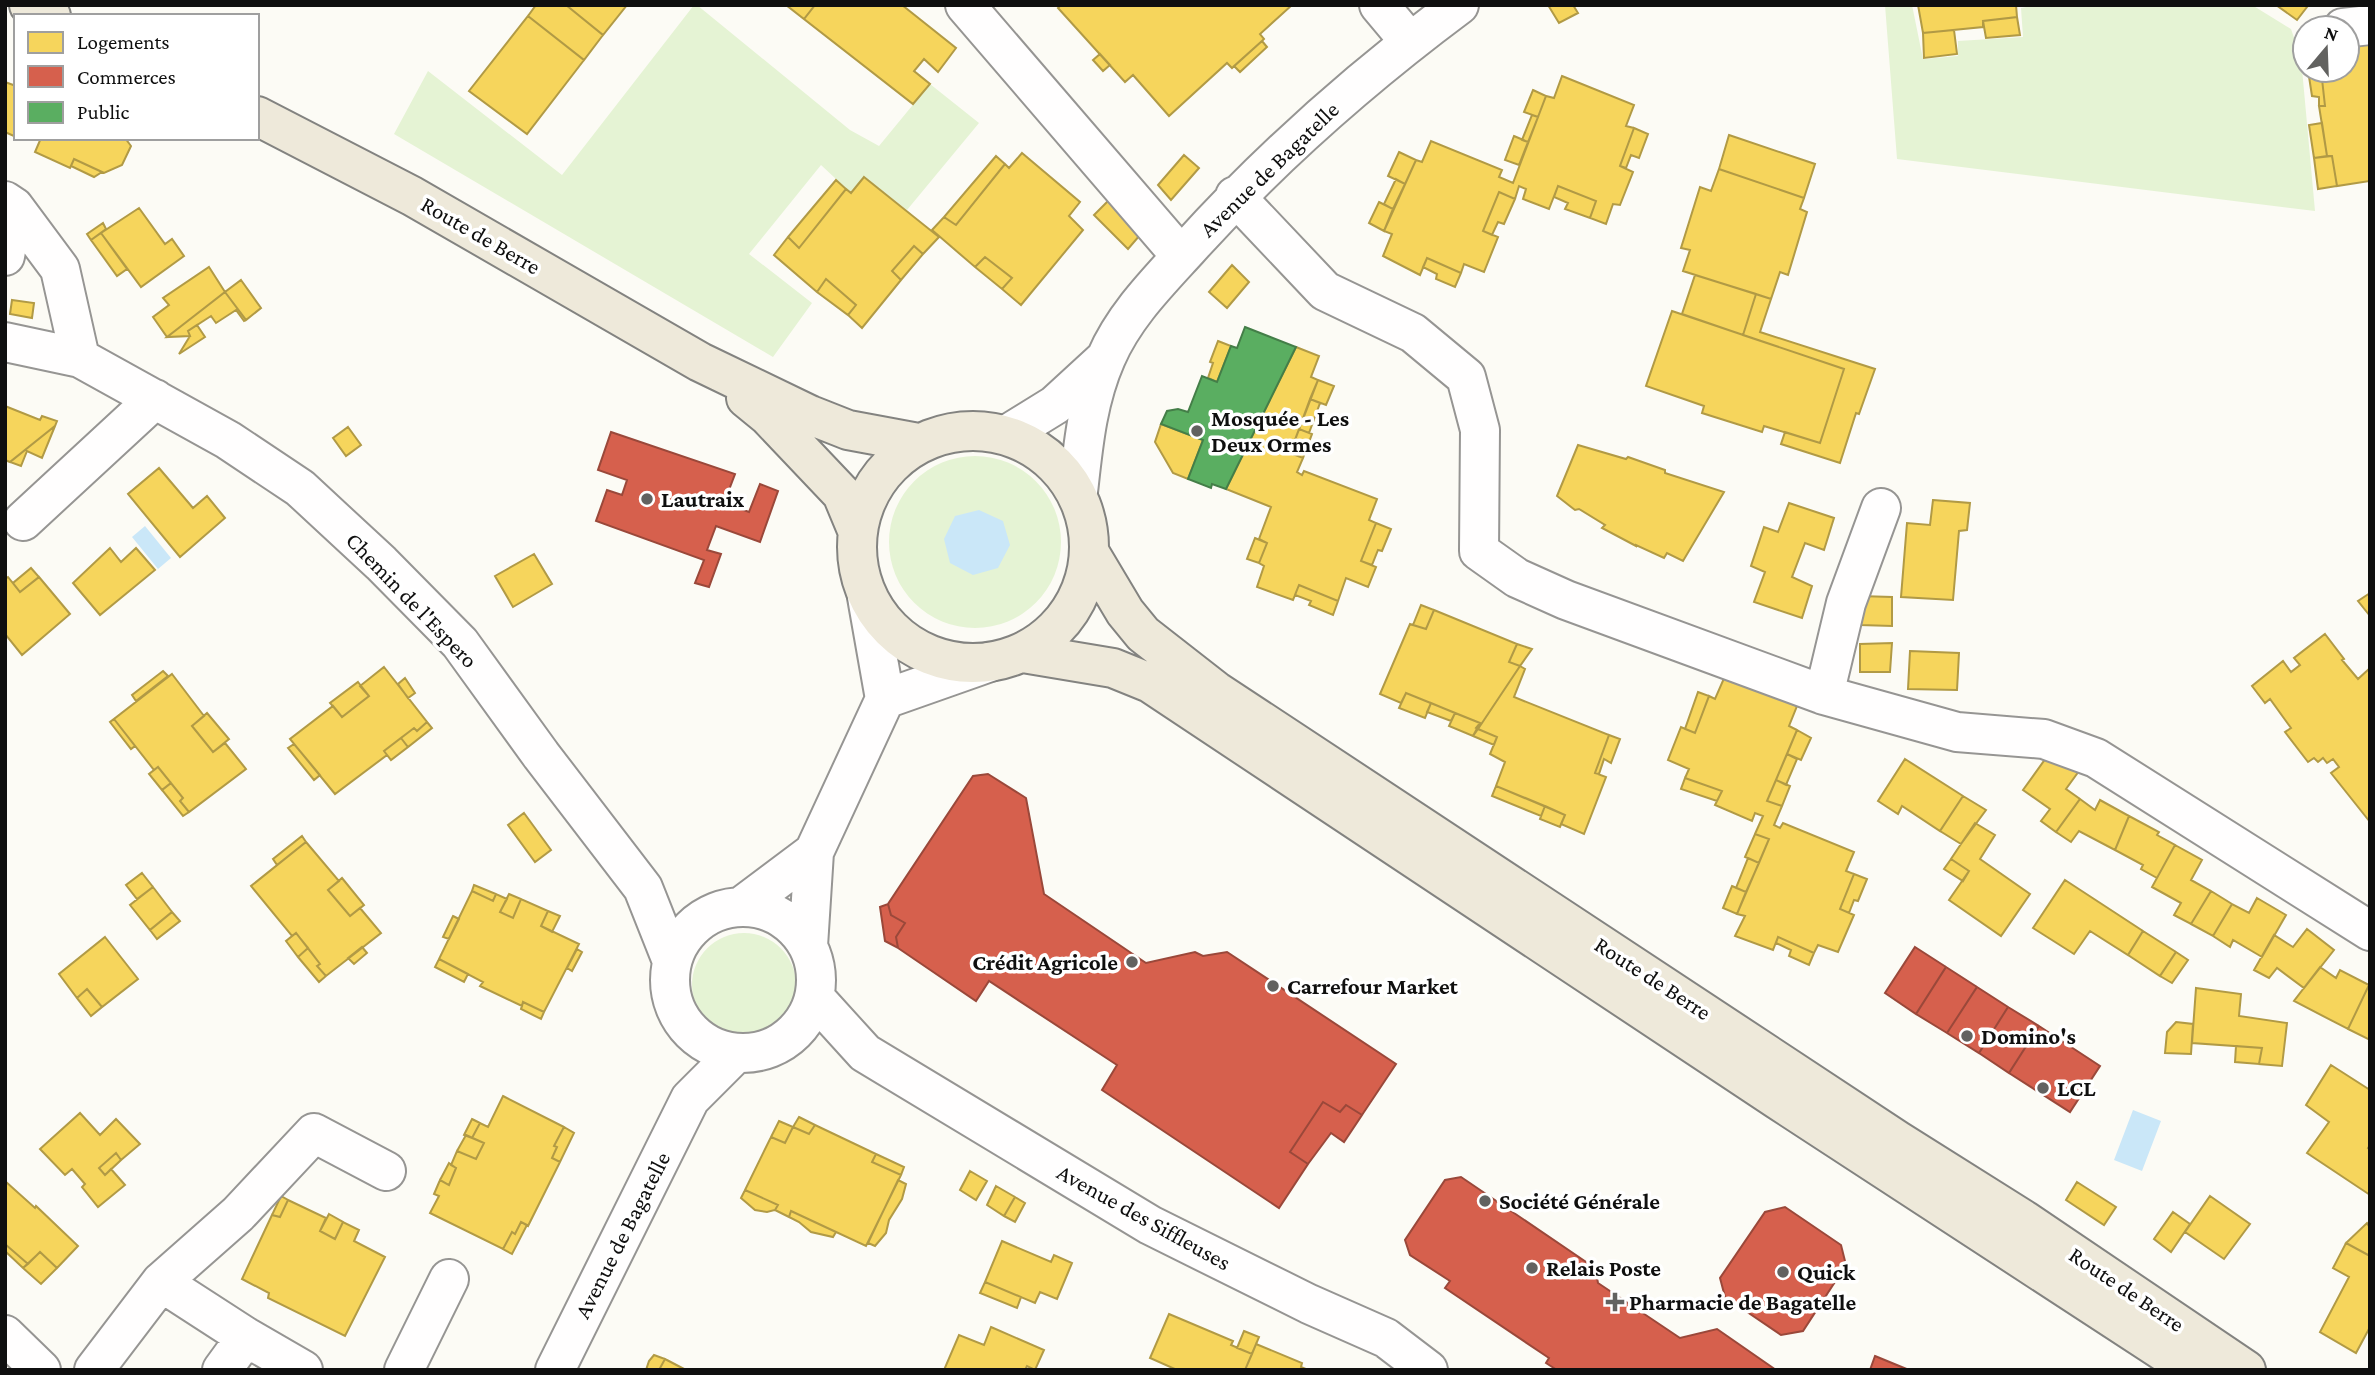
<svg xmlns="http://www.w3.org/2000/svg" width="2375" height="1375" viewBox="0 0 2375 1375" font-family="'Crimson Pro',serif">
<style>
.green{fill:#e5f3d4}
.water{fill:#cae7f8}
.homes{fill:#f6d55c;stroke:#b19a45;stroke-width:2}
.shops{fill:#d6604d;stroke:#9a483a;stroke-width:2}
.public{fill:#5aae61;stroke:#447e48;stroke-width:2}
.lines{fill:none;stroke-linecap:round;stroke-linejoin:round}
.minor-casing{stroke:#969593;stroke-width:42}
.major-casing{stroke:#838380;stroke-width:42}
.minor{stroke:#fffefe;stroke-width:38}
.major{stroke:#eee9da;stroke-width:38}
.poi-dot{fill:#626260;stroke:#fff;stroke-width:2.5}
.labels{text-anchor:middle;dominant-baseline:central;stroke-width:7;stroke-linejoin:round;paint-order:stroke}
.street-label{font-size:23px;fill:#0f0f0f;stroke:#fff}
.poi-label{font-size:23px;font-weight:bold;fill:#0f0f0f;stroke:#fff;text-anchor:start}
</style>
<rect width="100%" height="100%" fill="#fcfbf5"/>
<!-- green -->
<path class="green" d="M694,5H697L850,130L879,146L930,84L979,123L907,210L864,177L851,193L821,165L749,254L812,303L773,357L394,134L428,71L562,175Z
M1885,5H1912L1923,59L1958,56V41L2023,37L2021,8L2037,5H2252L2291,29L2301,58L2315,211L1897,159Z
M889 542a86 86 0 1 1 172 0a86 86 0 1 1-172 0Z
M692 985a52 52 0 1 1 104 0a52 52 0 1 1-104 0Z"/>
<!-- water -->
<path class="water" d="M979,510L1003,521L1010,545L998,568L973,575L950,563L944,539L955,516Z
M145,526L171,558L158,569L132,537Z
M2133,1110L2161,1121L2142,1171L2114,1160Z"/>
<!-- homes -->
<path class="homes" d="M536,5H566L603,35L584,60L528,16Z
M566,5H627L603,35Z
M786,5H815L804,19Z
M815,5H902L956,48L938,72L924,59L914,71L930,84L913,104L804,19Z
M1061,5H1292L1260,34L1264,39L1262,41L1232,68L1227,63L1169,116L1133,75L1125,82L1058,8Z
M1548,5H1573L1578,13L1559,23Z
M1918,5H2016L2017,17L1983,21V27L1923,33Z
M2276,5H2304L2307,7L2297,20Z
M528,16L584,60L527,134L469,91Z
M2017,17L2020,35L1986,38L1983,21Z
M1954,30L1957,54L1924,58L1923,33Z
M1262,41L1267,47L1240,72L1234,66Z
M2370,44V181L2337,186L2332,156H2327L2319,106H2325L2321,70H2347V48Z
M1100,54L1110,65L1103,71L1093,60Z
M2308,70H2321L2325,106H2319V97L2312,96Z
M1562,76L1634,105L1626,126L1634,128L1620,166L1633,172L1620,205L1613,204L1606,224L1590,218L1596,201L1558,186L1549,209L1523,199L1526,189L1519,186L1515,199L1499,192L1483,231L1498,237L1484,272L1464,264L1461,273L1427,258L1420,275L1383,256L1392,234L1384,231L1416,160L1422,162L1431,141L1502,170L1499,177L1513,183L1546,96L1554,98Z
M5,82L16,86V137L5,132Z
M1533,90L1546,96L1538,117L1524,112Z
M1532,115L1538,117L1528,142L1522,140Z
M2322,123L2327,156L2314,158L2309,125Z
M1634,128L1648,134L1639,158L1631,155L1626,168L1620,166Z
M1729,135L1815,164L1804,198L1719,169Z
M1514,136L1528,142L1519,165L1505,160Z
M41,138H125L131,146L122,165L104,173L74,159L70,168L35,152Z
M1399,152L1416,160L1405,184L1388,176Z
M1022,153L1080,202L1069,216L1083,230L1021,305L1002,289L1012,278L985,257L975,267L932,230L944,217L956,225L1005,164L1009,168Z
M1184,155L1199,168L1171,200L1158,185Z
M996,156L1005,164L956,225L944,217Z
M2332,156L2337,186L2318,189L2314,158Z
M74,159L102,172L94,177L71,166Z
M1719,169L1804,198L1800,209L1807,212L1788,275L1780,272L1771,299L1683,271L1690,250L1681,248L1700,187L1711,191Z
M864,177L939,237L923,254L914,246L892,271L901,280L862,328L848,315L856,305L826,279L817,292L774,255L788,237L799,248L846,189L851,193Z
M1396,179L1405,184L1393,209L1384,204Z
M836,180L846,189L799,248L788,237Z
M1558,186L1596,201L1590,218L1565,209L1568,203L1554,197Z
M1499,192L1515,199L1504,224L1498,222L1492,235L1483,231Z
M1113,196L1146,228L1128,249L1094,215Z
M1379,202L1393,209L1384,231L1369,223Z
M139,208L165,244L172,239L184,256L141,287L101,233Z
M103,223L106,229L91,240L87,234Z
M101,233L127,269L117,276L91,240Z
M914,246L923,254L901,280L892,271Z
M985,257L1012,278L1002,289L975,267Z
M1427,258L1461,273L1455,287L1436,279L1437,274L1423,267Z
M1232,265L1249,282L1227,308L1209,292Z
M209,267L225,292L167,337L153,317L169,305L163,298Z
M1695,275L1756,294L1743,335L1682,314Z
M826,279L856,305L848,315L817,292Z
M241,280L261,308L246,320L225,292Z
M225,292L246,320L244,321L236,310L216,323L211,316L188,331L190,336L167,337Z
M1756,294L1771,299L1760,332L1875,369L1859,414L1856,413L1840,463L1781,444L1785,432L1820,443L1844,369L1743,335Z
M12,300L34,303L32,318L10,314Z
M1672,311L1844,369L1820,443L1764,426L1762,432L1702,413L1704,406L1646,386Z
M197,325L205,337L179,354L190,336L188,331Z
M1218,341L1231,346L1217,382L1208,378L1213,363L1210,362Z
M1296,347L1319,356L1311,377L1318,380L1290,453L1303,458L1297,472L1302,475L1304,471L1377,499L1369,520L1376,523L1361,561L1376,567L1368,587L1346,578L1338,601L1299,585L1293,600L1257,587L1264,566L1259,563L1267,543L1259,539L1271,507L1226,489Z
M1318,380L1334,386L1326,405L1310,399Z
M1310,399L1320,403L1309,433L1299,429Z
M5,406L40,420L42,416L57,421L55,426L10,462L5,460Z
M1161,424L1203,440L1188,479L1173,473L1155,442Z
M55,426L42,458L27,451L21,466L10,462Z
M348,427L361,445L346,456L333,438Z
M1299,429L1312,434L1303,458L1290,453Z
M1578,445L1626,459L1628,457L1665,470V473L1724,492L1683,561L1667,553L1664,558L1636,545V546L1602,528L1605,525L1579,509L1575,510L1557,496Z
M159,468L193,508L207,496L225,518L180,557L128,494Z
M1933,500L1970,503L1967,530L1959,531L1953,600L1901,597L1907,523L1930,525Z
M1789,503L1834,518L1824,550L1805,543L1792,577L1812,586L1802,618L1754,602L1765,572L1751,566L1764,527L1778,532Z
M1376,523L1391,529L1382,551L1378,550L1372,565L1361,561Z
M1255,538L1267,543L1259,563L1247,559Z
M110,548L121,562L136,548L155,570L100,615L73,583Z
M534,554L552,584L513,607L495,576Z
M31,568L39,577L20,592L13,583Z
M8,577L20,592L39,577L70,614L22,655L5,634V579Z
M1299,585L1338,601L1333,615L1309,605L1311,601L1295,595Z
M2370,593V616L2358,601Z
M1859,596L1892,597V626L1860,625Z
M1421,605L1434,610L1426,629L1413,625Z
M1434,610L1517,644L1509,662L1520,666L1478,729L1476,728L1480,723L1406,693L1401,703L1380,694L1410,624L1426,629Z
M2325,634L2344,659L2342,660L2358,679L2370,668V822L2331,773L2339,767L2333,759L2327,763L2323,758L2318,762L2314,758L2308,762L2285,732L2291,728L2270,699L2265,703L2252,686L2283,661L2291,672L2300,665L2294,658Z
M1892,643L1890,672H1860V644Z
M1517,644L1532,649L1520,666L1509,662Z
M1910,651L1959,653L1957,690L1908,689Z
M1520,666L1525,669L1514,697L1609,735L1595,773L1606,777L1584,834L1561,824L1565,815L1496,786L1505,762L1490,754L1497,737L1478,729Z
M384,667L427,722L417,731L414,728L384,751L387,755L335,794L290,739L333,706L342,717L369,696L360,686Z
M163,671L168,676L136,701L132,695Z
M172,674L204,716L192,726L213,752L225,743L246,769L189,812L180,801L183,798L158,767L154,770L114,719Z
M1725,676L1797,706L1789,726L1797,730L1767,801L1782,806L1774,825L1780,828L1783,823L1854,852L1846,871L1854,874L1840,909L1854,915L1838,952L1818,945L1814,953L1778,937L1773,950L1735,936L1745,916L1737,914L1769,839L1755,834L1763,816L1755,813L1752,821L1715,805L1722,791L1685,778L1689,769L1668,760L1681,727L1695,733L1709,696L1715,699Z
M405,678L415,693L408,698L398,684Z
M358,682L369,696L342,717L330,703Z
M1698,692L1709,696L1695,733L1685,729Z
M1406,693L1431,703L1425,718L1399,708Z
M1431,703L1455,713L1451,721L1427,712Z
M207,713L229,739L213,752L192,726Z
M1455,713L1480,723L1473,736L1449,726Z
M114,719L135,746L131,749L110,722Z
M427,722L432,728L408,747L401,738L414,728L417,731Z
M1478,729L1497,737L1494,745L1473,736Z
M1797,730L1811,738L1801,760L1787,754Z
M1609,735L1620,739L1611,763L1604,759L1599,774L1595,773Z
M401,738L408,747L391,760L384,751Z
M294,744L320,775L314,780L288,748Z
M2051,751L2079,771L2066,789L2080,799L2056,832L2041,821L2050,809L2023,790Z
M1787,754L1797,759L1786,785L1776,780Z
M1905,759L1963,796L1940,831L1902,806L1898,814L1878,801Z
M158,767L171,783L162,790L149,774Z
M1685,778L1722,791L1717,801L1681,789Z
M1776,780L1790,786L1782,806L1767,801Z
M171,783L183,798L180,801L189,812L183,816L162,790Z
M1496,786L1545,806L1541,816L1492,796Z
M1963,796L1986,810L1961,844L1940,831Z
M2080,799L2095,810L2100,800L2129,816L2115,850L2079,831L2071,842L2056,832Z
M1545,806L1565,815L1560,827L1540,819Z
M524,813L551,850L535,862L508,825Z
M2129,816L2159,832L2157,835L2175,845L2157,878L2141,869L2143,865L2115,850Z
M1975,823L1995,835L1980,859L2030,894L2001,936L1949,900L1969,871L1951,859Z
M1755,834L1769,839L1759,863L1745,857Z
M302,836L306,842L277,865L273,859Z
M306,842L339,881L328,890L350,916L360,908L381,933L326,976L317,966L320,964L296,933L292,936L251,886Z
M2175,845L2202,860L2191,880L2211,891L2191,924L2174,915L2181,903L2152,887Z
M1748,858L1759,863L1746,892L1736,888Z
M1951,859L1969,871L1963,881L1944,869Z
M142,873L153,887L137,899L126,885Z
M1854,874L1867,879L1858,901L1854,900L1849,913L1840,909Z
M342,878L364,905L350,916L328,890Z
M2065,880L2143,931L2128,955L2090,931L2074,954L2033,928Z
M474,885L496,894L493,901L472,891Z
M1732,886L1746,892L1737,914L1723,908Z
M153,887L172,912L150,930L130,905Z
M472,891L493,901L496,894L507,899L500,912L513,918L521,899L548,911L541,926L579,944L544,1012L523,1002L522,1006L480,986L483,982L439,959Z
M2211,891L2232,904L2213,936L2191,924Z
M509,894L521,899L513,918L500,912Z
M2257,898L2286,915L2262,957L2233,940L2230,947L2213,936L2232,904L2249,913Z
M548,911L560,916L552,932L541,926Z
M172,912L180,921L157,939L150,930Z
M453,916L459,919L449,939L443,937Z
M2307,929L2334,950L2304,988L2277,968L2269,978L2254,970L2274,935L2293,947Z
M2143,931L2176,952L2160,976L2128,955Z
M296,933L308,948L298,957L286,941Z
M105,937L138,979L102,1007L87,989L77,998L59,974Z
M1778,937L1814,953L1809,965L1789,956L1791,950L1776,943Z
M362,947L367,953L354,964L348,958Z
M308,948L320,964L317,966L326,976L319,982L298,957Z
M577,949L582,952L572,971L567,968Z
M2176,952L2188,960L2172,983L2160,976Z
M439,959L468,974L464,982L435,967Z
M2320,967L2336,978L2340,970L2369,985L2348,1029L2294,1001Z
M2369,985H2370V1040L2348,1029Z
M2196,988L2241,994L2239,1016L2287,1023L2282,1066L2259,1064L2262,1048L2192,1043Z
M87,989L102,1007L91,1016L77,998Z
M523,1002L544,1012L541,1019L521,1009Z
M2176,1022L2193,1024L2191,1054L2165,1053L2167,1032Z
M2236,1046L2262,1048L2259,1064L2235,1062Z
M2331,1065L2370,1090V1145L2368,1148L2370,1150V1195L2307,1153L2329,1122L2306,1105Z
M503,1096L564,1127L554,1146L557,1147L552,1158L560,1162L528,1226L521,1222L515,1234L512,1232L503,1249L430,1213L439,1196L434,1194L440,1180L449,1185L456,1168L451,1165L457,1151L476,1159L484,1143L472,1138L480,1123L488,1127Z
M80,1113L100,1135L116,1119L140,1144L121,1160L116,1153L99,1168L105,1175L111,1169L125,1185L98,1207L82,1187L85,1184L72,1169L65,1175L40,1149Z
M799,1117L815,1125L809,1134L793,1127Z
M472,1119L480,1123L472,1138L464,1135Z
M779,1121L793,1127L785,1143L771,1137Z
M815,1125L876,1154L872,1162L901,1175L866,1246L791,1211L789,1217L775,1210L778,1205L745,1190L771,1137L785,1143L793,1127L809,1134Z
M564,1127L574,1133L560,1162L552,1158L557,1147L554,1146Z
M466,1135L484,1143L476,1159L457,1151Z
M116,1153L121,1160L105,1175L99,1168Z
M876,1154L904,1167L901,1175L872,1162Z
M449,1163L456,1168L449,1185L440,1180Z
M970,1171L987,1181L976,1200L960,1190Z
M898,1180L906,1184L902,1199L889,1220L886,1233L875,1246L868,1243Z
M5,1181L35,1208L36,1206L78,1246L57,1268L40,1252L28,1264L5,1244Z
M2077,1182L2116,1207L2104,1225L2066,1200Z
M996,1186L1015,1197L1004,1216L987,1205Z
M745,1190L778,1205L775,1210L767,1212L755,1210L741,1198Z
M281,1196L288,1200L280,1217L272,1215Z
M2210,1196L2250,1224L2224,1259L2185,1232Z
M1015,1197L1025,1203L1015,1222L1004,1216Z
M288,1200L326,1218L320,1231L335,1239L343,1222L359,1230L354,1241L385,1257L345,1336L268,1298L269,1293L242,1279L272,1215L280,1217Z
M791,1211L836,1232L833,1237L811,1232L799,1222L789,1217Z
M2173,1212L2190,1224L2171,1252L2154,1239Z
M329,1214L343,1222L335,1239L320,1231Z
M521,1222L527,1225L512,1254L503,1249L512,1232L515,1234Z
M2367,1223L2370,1228V1256L2346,1243Z
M1002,1241L1051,1262L1054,1255L1072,1263L1057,1299L1040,1292L1035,1303L985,1282Z
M2346,1243L2370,1256V1327L2356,1353L2320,1332L2349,1277L2333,1268Z
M5,1244L28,1264L23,1268L5,1251Z
M40,1252L57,1268L41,1284L23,1268Z
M985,1282L1021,1297L1017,1308L980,1293Z
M1169,1314L1233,1341L1231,1345L1252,1354L1245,1370H1177L1150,1358Z
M991,1327L1044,1350L1035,1370L1027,1366L1025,1370H944L959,1335L984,1345Z
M1244,1331L1259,1337L1252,1354L1237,1348Z
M1256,1344L1302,1363L1301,1367L1308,1370H1245Z
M654,1355L665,1359L659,1370H646L649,1361Z
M665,1359L686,1370H659Z"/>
<!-- shops -->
<path class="shops" d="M611,432L735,474L724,503L749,512L760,484L778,491L760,542L716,526L707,550L721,554L709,587L695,583L704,560L596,521L607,490L622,495L627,480L598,470Z
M988,774L1026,798L1044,894L1146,963L1195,952L1203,956L1227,952L1396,1064L1362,1115L1346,1105L1340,1112L1323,1102L1290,1152L1308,1164L1279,1208L1102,1090L1117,1065L989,981L976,1001L898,948L896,937L905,923L891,915L888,904L973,776Z
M888,904L891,915L905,923L896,937L898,948L885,941L880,907Z
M1915,947L1946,967L1916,1014L1885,993Z
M1946,967L1977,987L1947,1033L1916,1014Z
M1977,987L2008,1007L1979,1053L1947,1033Z
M2008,1007L2039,1026L2009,1073L1979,1053Z
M2039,1026L2100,1066L2070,1112L2009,1073Z
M1323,1102L1340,1112L1346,1105L1362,1115L1344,1142L1331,1133L1308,1164L1290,1152Z
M1461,1177L1595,1268L1598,1283L1680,1338L1717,1329L1776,1370H1557L1546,1363L1549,1358L1445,1288L1450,1281L1410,1255L1405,1240L1445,1180Z
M1785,1207L1841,1245L1846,1265L1803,1331L1781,1335L1725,1297L1720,1278L1765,1212Z
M1875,1356L1909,1370H1870Z"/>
<!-- public -->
<path class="public" d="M1245,327L1296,347L1226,489L1212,484L1211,488L1188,479L1203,440L1161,424L1167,411L1178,409L1188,412L1202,376L1217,382L1231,346L1237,348Z"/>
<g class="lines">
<!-- minor casing -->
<g class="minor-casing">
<path id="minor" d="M965,5L1181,256
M1379,5L1410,42
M2343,28L2370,25
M1235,196L1325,291L1413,333L1466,377L1480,430L1479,551L1517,578L1566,600L1824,695L1957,732L2044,739L2096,758L2370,931
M5,201L14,207L60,269L80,358
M5,256L14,207
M5,342L80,358L228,440L300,488L381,563L460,643L541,755L643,888L672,961
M1008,434L1055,405L1104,360
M1078,492C1083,447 1087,401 1106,358C1124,316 1157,283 1188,249C1270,158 1361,78 1459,5
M23,521L155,399
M1824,695L1846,603L1881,508
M885,699L990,662
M742,906L814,852
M670 980a73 73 0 1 1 146 0a73 73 0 1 1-146 0Z
M808,946L814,852L885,699L867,597
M815,998L865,1053L1150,1225L1309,1304L1386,1338L1428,1370
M5,1335L41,1370
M94,1370L161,1282
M222,1370L246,1337
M303,1370L246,1337L161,1282L238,1214L314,1133L386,1171
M404,1370L449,1279
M555,1370L690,1099L736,1053"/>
</g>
<!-- major casing -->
<g class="major-casing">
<path id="major" d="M29,5L51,16
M257,116L412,196L700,362L810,415L848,430L918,443
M746,398L768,416L842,494L857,530
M857 547a116 116 0 1 1 232 0a116 116 0 1 1-232 0Z
M1091,555L1125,612L1143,634L1216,691L1897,1140L2024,1220L2246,1370
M1023,653L1113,668L1150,683L1778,1100L2192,1370"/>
</g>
<!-- minor -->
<use href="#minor" class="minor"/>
<!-- major -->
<use href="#major" class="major"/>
</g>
<!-- markers -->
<g class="poi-dot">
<circle cx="1197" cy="431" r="7"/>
<circle cx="647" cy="499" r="7"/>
<circle cx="1132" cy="962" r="7"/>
<circle cx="1273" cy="986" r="7"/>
<circle cx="1967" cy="1036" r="7"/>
<circle cx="2043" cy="1088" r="7"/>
<circle cx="1485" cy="1201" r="7"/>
<circle cx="1532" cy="1268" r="7"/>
<circle cx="1783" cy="1272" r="7"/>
<path d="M1611.5 1291.5h7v7h7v7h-7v7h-7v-7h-7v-7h7z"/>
</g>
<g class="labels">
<!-- street labels -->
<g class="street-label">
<text transform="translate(1269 169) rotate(-44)">Avenue de Bagatelle</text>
<text transform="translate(481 235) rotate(30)">Route de Berre</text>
<text transform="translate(412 600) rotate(46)">Chemin de l'Espero</text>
<text transform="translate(1653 978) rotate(33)">Route de Berre</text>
<text transform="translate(1144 1217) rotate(29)">Avenue des Siffleuses</text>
<text transform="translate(622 1235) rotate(-63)">Avenue de Bagatelle</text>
<text transform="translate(2127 1289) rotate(34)">Route de Berre</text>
</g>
<!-- poi labels -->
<g class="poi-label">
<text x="1211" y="418">Mosquée - Les<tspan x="1211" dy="26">Deux Ormes</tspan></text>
<text x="661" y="499">Lautraix</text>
<text x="1118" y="962" text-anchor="end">Crédit Agricole</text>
<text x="1287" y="986">Carrefour Market</text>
<text x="1981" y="1036">Domino's</text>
<text x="2057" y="1088">LCL</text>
<text x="1499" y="1201">Société Générale</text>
<text x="1546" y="1268">Relais Poste</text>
<text x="1797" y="1272">Quick</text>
<text x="1629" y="1302">Pharmacie de Bagatelle</text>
</g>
</g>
<!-- border -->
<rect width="2375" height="1375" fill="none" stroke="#0f0f0f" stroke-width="14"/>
<!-- legend -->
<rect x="14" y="14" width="245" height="126" fill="#ffffff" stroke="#9f9f9f" stroke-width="2"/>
<rect x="28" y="32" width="35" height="21" fill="#f6d55c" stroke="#9f9f9f" stroke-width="2"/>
<text x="77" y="49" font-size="21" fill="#0f0f0f">Logements</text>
<rect x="28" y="66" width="35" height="21" fill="#d6604d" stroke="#9f9f9f" stroke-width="2"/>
<text x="77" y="84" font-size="21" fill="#0f0f0f">Commerces</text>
<rect x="28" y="102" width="35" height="21" fill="#5aae61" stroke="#9f9f9f" stroke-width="2"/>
<text x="77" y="119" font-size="21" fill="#0f0f0f">Public</text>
<!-- north arrow -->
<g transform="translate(2326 49) rotate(19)"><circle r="33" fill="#ffffff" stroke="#9f9f9f" stroke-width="2"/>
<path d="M0-5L12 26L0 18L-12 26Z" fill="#626260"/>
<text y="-10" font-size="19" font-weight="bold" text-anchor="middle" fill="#0f0f0f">N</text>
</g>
</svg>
